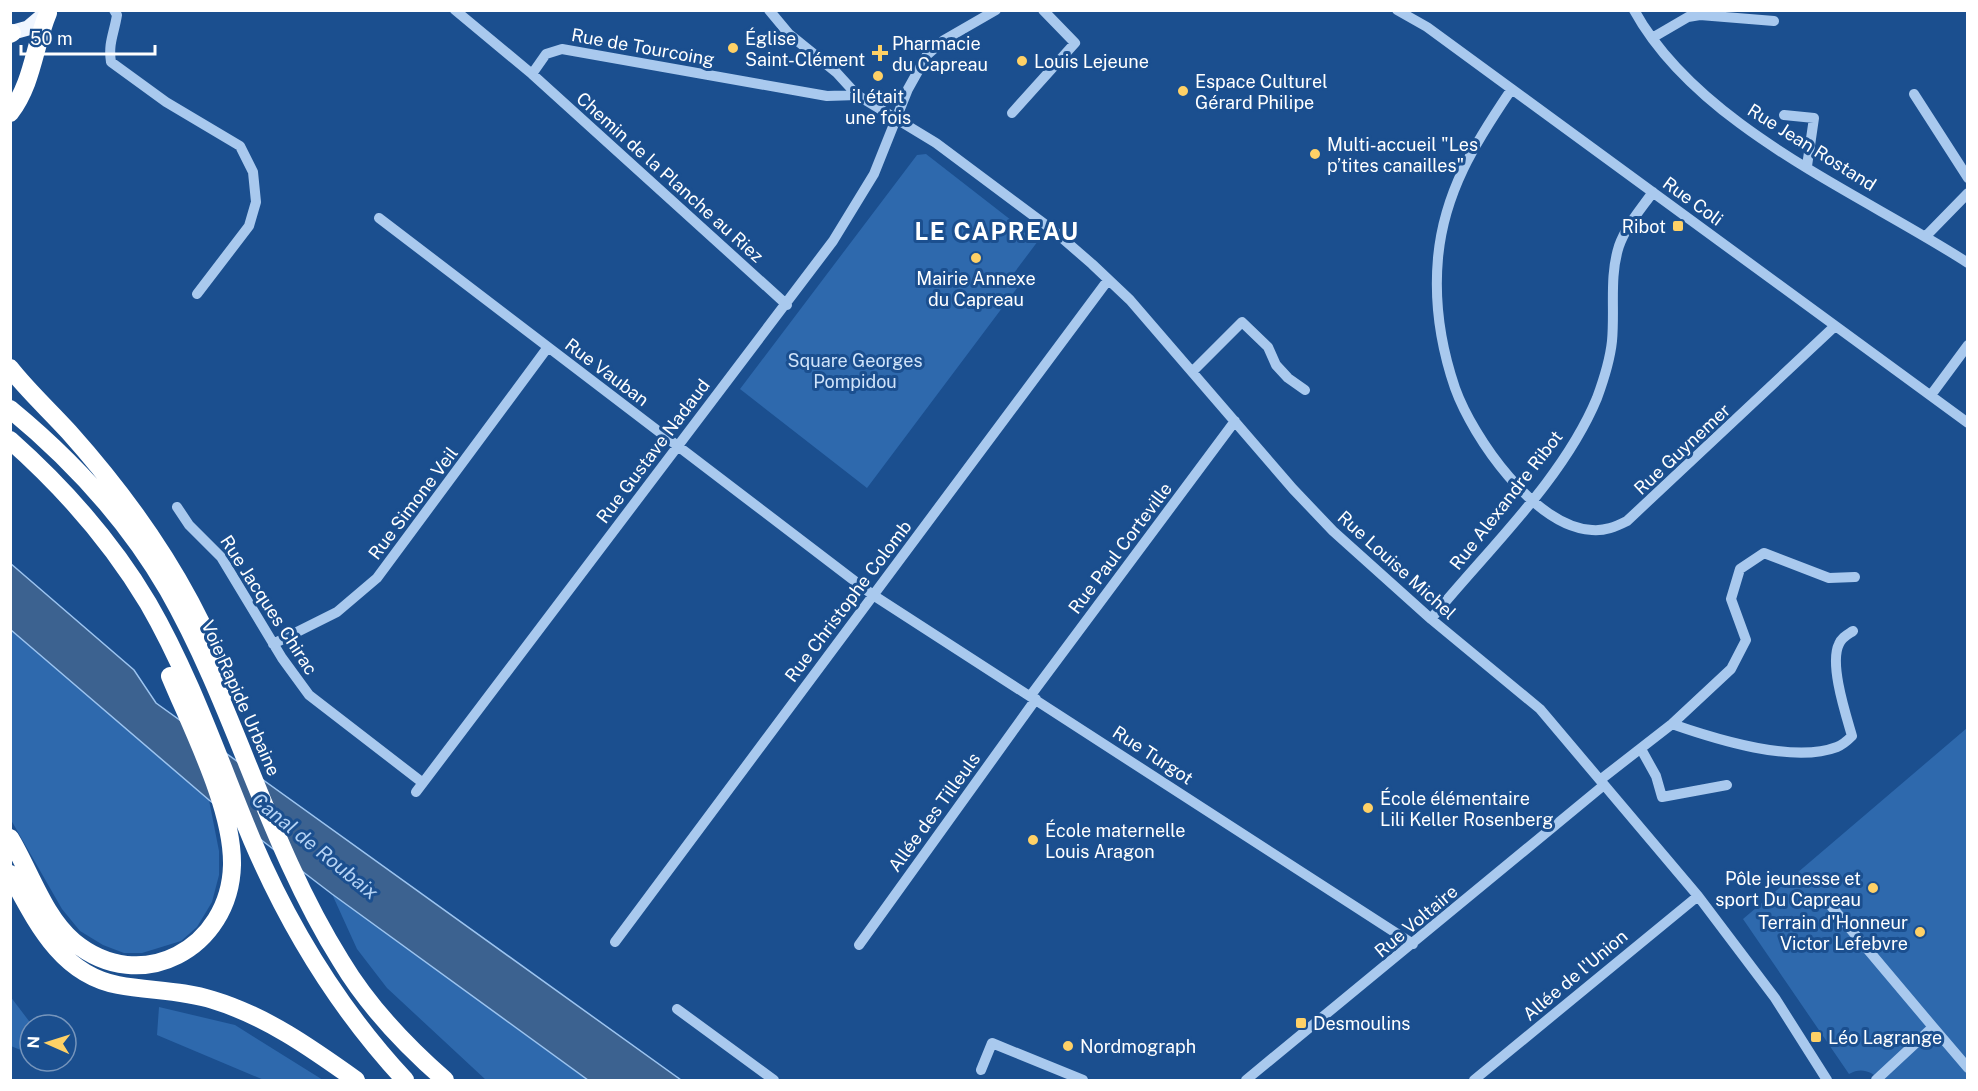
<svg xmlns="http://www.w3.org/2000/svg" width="1978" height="1091" viewBox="0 0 1978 1091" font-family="'Public Sans',sans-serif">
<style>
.green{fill:#2e69ad}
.water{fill:#3c6290;stroke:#9cc4f0;stroke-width:1.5}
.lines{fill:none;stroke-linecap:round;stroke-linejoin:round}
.minor{stroke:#a9c9ee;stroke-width:10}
.major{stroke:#f0f6ff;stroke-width:15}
.highway{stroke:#fff;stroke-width:18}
.poi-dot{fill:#ffd166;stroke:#1b4f8f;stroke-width:2}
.labels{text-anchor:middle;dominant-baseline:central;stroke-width:6;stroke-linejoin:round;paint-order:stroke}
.poi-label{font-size:18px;fill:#fff;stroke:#1b4f8f;text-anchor:start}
.street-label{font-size:18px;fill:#fff;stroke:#1b4f8f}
.park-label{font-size:18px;fill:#cfe3fa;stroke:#1b4f8f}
.water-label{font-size:20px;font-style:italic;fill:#b5d3f5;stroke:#1b4f8f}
.district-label{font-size:24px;font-weight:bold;letter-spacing:1.5px;fill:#fff;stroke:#1b4f8f}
</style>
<rect width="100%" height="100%" fill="#1b4f8f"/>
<!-- green -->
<path class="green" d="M926,154L1038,241L1011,277L1020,284L867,488L740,389L917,155Z
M11,630L209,800L219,851V875L212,902L197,927L181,941L142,953H124L103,945L80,931L62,909L11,820Z
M1967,728V1080H1880C1871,1071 1861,1067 1849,1074L1743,919Z
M332,894L588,1080H486L387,988L357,949Z
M10,996L32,1025L30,1054L11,1046Z
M159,1007L235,1025L323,1080H264L157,1035Z"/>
<!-- water -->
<path class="water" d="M10,563L134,670L156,703L681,1080H588L332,894L209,800L11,630Z"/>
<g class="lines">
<!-- minor -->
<path class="minor" d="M114,10L117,15C114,34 108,43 111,62L166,102L240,146L253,172L256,202L249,226L197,294
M455,10L532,74L787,305
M769,10L789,34L836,72L857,95L936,143L1054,231L1092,264L1130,300L1293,489L1333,531L1431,619L1540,709L1698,896L1775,998L1827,1080
M1397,10L1427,27L1968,423
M1634,10C1698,127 1860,193 1968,263
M1652,38L1688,17L1700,15L1774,21
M532,74L546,54L562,49L827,96L857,95
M1511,90C1475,143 1444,192 1438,258C1434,302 1441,347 1455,388C1473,438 1535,527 1592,530C1605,531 1615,527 1627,521L1835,326
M1914,94L1968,178
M1012,113L1075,43L1043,10
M1784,115L1814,118L1807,166
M379,218L873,595L1413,944
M1926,236L1968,193
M1192,372L1242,322L1268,347L1276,365L1288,378L1305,390
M1931,395L1968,345
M177,507L189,525L221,557L282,658L309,695L423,783
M1431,619C1487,550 1563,480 1597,398C1604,379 1610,360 1612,341C1615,309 1609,277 1619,246C1626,226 1641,209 1653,192
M273,644L337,612L377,578L548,347
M1031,695L1235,421
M1672,724C1715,739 1793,764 1837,747C1842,745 1848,740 1852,736C1846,715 1829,664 1839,644C1842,637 1847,635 1853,631
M1641,749L1656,776L1662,797L1727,785
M1600,780L1672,724L1731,669L1746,640L1731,599L1740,569L1764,553L1829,578L1855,577
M416,792L833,241L874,174L908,89L927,55L944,40L996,10
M1826,900L1933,1027L1876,1080
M615,942L1108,280
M859,945L1036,699
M677,1009L774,1080
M1933,1027L1968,1068
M981,1070L992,1043L1083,1080
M1246,1080L1604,785
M1474,1080L1698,896"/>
<!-- major -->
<path class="major" d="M10,33L28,28L48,11"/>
<!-- highway -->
<path class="highway" d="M10,34L12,33
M10,113C33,83 34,46 48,13
M10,368C28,391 49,410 69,432C136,507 196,594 229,690
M10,409C72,460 128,521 168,590C236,709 268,845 341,961C368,1006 406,1046 445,1080
M10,440C64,488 111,541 148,603C191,677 219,761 252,840C290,929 339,1009 405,1080
M10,838C30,871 44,917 74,942C141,997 230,948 232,865C233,808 192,729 170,676
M10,874C36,921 60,974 118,985C150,991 182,990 213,1000C266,1016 311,1048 356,1080"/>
</g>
<!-- markers -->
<g class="poi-dot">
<circle cx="733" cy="48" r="6"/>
<path d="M877 44h6v6h6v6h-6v6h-6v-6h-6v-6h6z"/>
<circle cx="1022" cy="61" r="6"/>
<circle cx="878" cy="76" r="6"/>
<circle cx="1183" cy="91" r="6"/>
<circle cx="1315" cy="154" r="6"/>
<rect x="1672" y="220" width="12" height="12" rx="3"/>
<circle cx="976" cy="258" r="6"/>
<circle cx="1368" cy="808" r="6"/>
<circle cx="1033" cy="840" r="6"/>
<circle cx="1873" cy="888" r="6"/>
<circle cx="1920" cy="932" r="6"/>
<rect x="1295" y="1017" width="12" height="12" rx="3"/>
<rect x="1810" y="1031" width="12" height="12" rx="3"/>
<circle cx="1068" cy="1046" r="6"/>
</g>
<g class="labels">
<!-- poi labels -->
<g class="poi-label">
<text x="745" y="38">Église<tspan x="745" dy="21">Saint-Clément</tspan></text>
<text x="892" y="43">Pharmacie<tspan x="892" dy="21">du Capreau</tspan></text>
<text x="1034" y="61">Louis Lejeune</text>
<text x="1195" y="81">Espace Culturel<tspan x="1195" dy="21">Gérard Philipe</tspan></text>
<text x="878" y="96" text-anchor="middle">il était<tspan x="878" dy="21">une fois</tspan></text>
<text x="1327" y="144">Multi-accueil "Les<tspan x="1327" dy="21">p’tites canailles"</tspan></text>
<text x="1666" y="226" text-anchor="end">Ribot</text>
<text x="976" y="278" text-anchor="middle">Mairie Annexe<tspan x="976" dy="21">du Capreau</tspan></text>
<text x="1380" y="798">École élémentaire<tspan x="1380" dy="21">Lili Keller Rosenberg</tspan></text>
<text x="1045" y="830">École maternelle<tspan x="1045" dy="21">Louis Aragon</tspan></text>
<text x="1861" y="878" text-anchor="end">Pôle jeunesse et<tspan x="1861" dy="21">sport Du Capreau</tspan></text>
<text x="1908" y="922" text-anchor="end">Terrain d'Honneur<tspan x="1908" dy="21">Victor Lefebvre</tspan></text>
<text x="1313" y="1023">Desmoulins</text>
<text x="1828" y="1037">Léo Lagrange</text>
<text x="1080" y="1046">Nordmograph</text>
</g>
<!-- street labels -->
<g class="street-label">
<text transform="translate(643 47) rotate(10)">Rue de Tourcoing</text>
<text transform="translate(1812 147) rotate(32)">Rue Jean Rostand</text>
<text transform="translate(670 177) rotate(42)">Chemin de la Planche au Riez</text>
<text transform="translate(1693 201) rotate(36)">Rue Coli</text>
<text transform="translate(607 372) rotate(37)">Rue Vauban</text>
<text transform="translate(1682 449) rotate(-43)">Rue Guynemer</text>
<text transform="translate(653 451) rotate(-53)">Rue Gustave Nadaud</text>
<text transform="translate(1506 500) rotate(-52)">Rue Alexandre Ribot</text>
<text transform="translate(413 503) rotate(-53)">Rue Simone Veil</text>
<text transform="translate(1120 548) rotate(-53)">Rue Paul Corteville</text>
<text transform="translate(1397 565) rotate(42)">Rue Louise Michel</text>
<text transform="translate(848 601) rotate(-53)">Rue Christophe Colomb</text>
<text transform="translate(269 605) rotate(57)">Rue Jacques Chirac</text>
<text transform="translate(241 698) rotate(66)">Voie Rapide Urbaine</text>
<text transform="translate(1153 755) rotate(33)">Rue Turgot</text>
<text transform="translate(934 812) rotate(-54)">Allée des Tilleuls</text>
<text transform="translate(1416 921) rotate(-40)">Rue Voltaire</text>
<text transform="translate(1575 975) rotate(-40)">Allée de l'Union</text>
</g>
<!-- park labels -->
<g class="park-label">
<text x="855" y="360">Square Georges<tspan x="855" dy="21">Pompidou</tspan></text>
</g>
<!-- water labels -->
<g class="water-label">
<text transform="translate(315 846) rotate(39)">Canal de Roubaix</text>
</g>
<!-- district labels -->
<g class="district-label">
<text x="997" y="231">LE CAPREAU</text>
</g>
</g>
<!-- border -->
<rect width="1978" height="1091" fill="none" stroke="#ffffff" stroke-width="24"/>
<!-- north arrow -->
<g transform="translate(48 1043) rotate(273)"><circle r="28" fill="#1b4f8f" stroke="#7695bc" stroke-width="1.5"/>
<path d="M0-4.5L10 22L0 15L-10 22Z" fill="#ffd166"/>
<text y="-9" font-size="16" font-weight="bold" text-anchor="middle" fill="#ffffff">N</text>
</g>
<!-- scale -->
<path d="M21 45v9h134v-9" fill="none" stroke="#ffffff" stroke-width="3"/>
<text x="30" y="45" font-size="18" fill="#ffffff" stroke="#1b4f8f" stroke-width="4.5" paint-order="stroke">50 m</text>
</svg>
